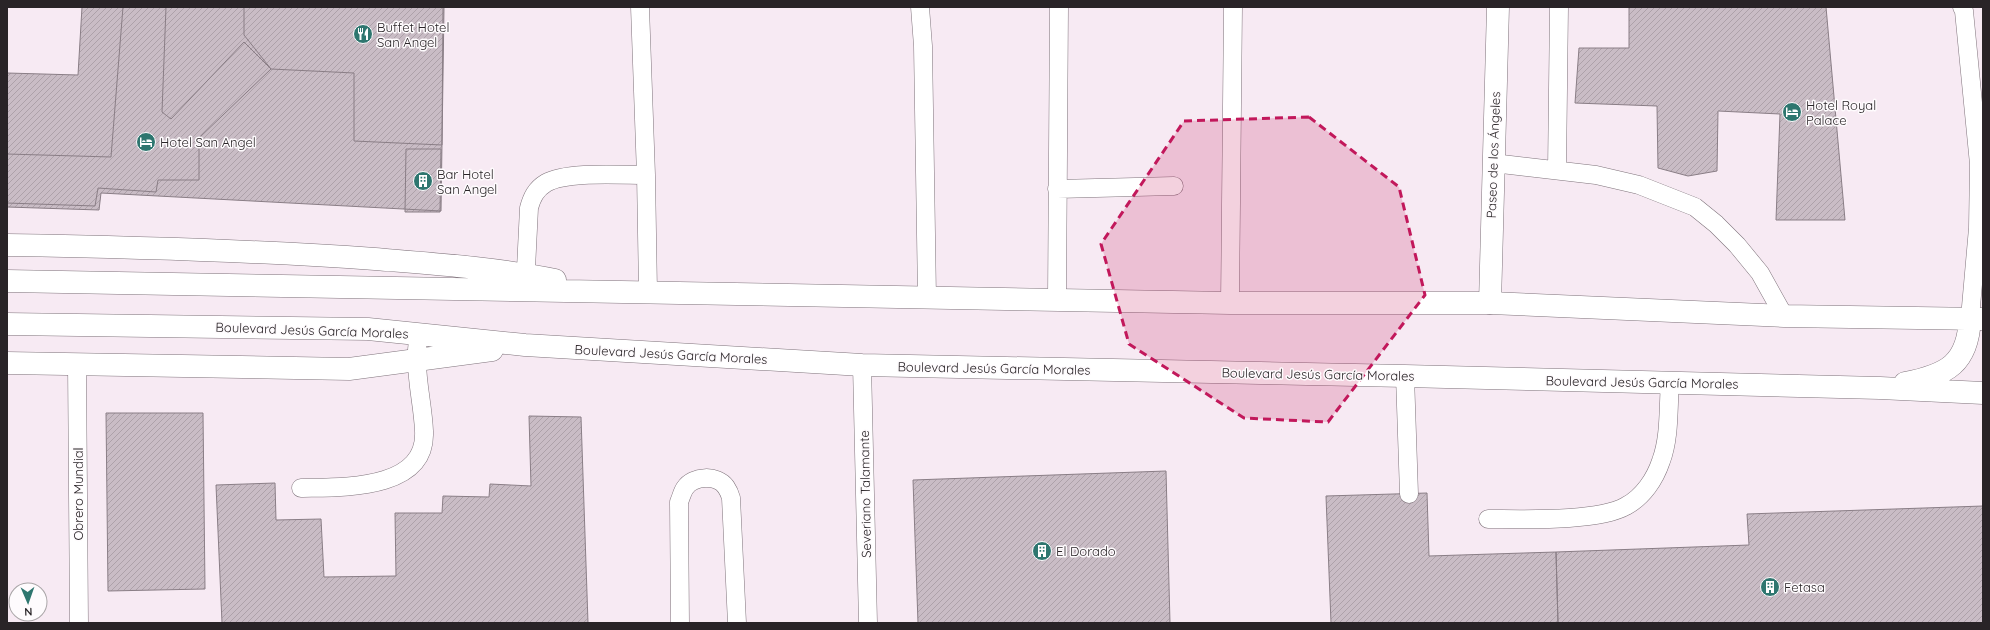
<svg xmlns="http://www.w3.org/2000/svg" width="1990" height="630" viewBox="0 0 1990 630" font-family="Quicksand,sans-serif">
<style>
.building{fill:url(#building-hatch);stroke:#8a7e86}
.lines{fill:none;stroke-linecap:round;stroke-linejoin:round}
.lane-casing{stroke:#7f737b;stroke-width:19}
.secondary-casing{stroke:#7f737b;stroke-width:23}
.primary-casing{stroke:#7f737b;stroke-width:23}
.lane{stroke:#fff;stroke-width:18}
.secondary{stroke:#fff;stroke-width:22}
.primary{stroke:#fff;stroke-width:22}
.marked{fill:#c2185b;fill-opacity:0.2;stroke:#c2185b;stroke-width:3;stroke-dasharray:8 5;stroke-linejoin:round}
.labels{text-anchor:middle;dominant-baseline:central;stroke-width:3;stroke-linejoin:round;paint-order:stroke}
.poi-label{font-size:13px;fill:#292427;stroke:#fefbfd;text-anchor:start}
.street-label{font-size:13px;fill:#292427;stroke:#fefbfd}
</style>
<defs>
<pattern id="building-hatch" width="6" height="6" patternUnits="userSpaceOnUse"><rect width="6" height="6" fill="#c9bcc5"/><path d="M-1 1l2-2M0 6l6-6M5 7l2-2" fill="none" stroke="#ada1a9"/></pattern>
</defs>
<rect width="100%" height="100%" fill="#f7eaf3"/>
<!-- building -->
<path class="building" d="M82,7H444L441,211L101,193L99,210L7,207V73L78,75Z
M123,7H166L162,112L171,119L244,42L271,69L199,138V180H158L156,192L98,188L95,206L7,203V154L111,157Z
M244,7H443L442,145L354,141V73L271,69L244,35Z
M1629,7H1826L1845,220H1776L1780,114L1718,111L1717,171L1688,176L1658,168L1657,106L1575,103L1579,48H1629Z
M406,149H441L440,212H405Z
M106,413H203L205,589L108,591Z
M529,416L581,417L588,623H222L216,485L275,483L276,520L321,519L324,577L396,576L395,513H442L443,496L489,497L490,484L531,486Z
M1166,471L1170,623H918L913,480Z
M1427,493L1429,556L1556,552L1558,623H1331L1326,496Z
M1983,506V623H1558L1556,552L1749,545L1747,514Z"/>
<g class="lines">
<!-- lane casing -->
<g class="lane-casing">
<path id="lane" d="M640,7L646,175L648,291
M920,7L923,46L927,297
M1962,7L1964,11L1979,164L1978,228L1970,318
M1493,163L1596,175L1639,185L1695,207L1716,224L1737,245L1760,273L1784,316
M1557,170L1559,7
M1057,189L1174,186
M525,289L529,208C532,197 536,189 546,183C566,171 621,175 646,175
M1057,299L1059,7
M1230,303L1233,7
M77,364L79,623
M862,365L868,623
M1405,376L1409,494
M301,488C341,487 427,491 424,431C423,407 417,384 417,361C416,351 418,342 419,333
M1488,519C1522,519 1598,522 1626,506C1643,497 1655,479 1661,461C1670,437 1668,408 1670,383
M680,623L679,502C681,498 682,492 685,488C693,476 717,474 726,487C728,490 730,494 731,498L737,623"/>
</g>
<!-- secondary casing -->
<g class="secondary-casing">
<path id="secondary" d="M1490,303L1498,7"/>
</g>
<!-- primary casing -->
<g class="primary-casing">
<path id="primary" d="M7,245C130,247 252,250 375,259C435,264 495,268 555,280
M7,281L1230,303H1490L1784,316L1983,319
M7,324L368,329L525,345L862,365L1405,376L1880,388L1983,393
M7,363L349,369L492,350
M1905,383C1947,375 1968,364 1970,318"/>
</g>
<!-- lane -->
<use href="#lane" class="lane"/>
<!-- secondary -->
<use href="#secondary" class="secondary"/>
<!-- primary -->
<use href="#primary" class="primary"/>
</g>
<!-- marked area -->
<path class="marked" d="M1309,117L1399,187L1425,295L1328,422L1244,418L1129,344L1101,244L1184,121Z"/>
<!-- icons -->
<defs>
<g id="restaurant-disc" transform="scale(1)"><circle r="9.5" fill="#2e766f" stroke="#fefbfd"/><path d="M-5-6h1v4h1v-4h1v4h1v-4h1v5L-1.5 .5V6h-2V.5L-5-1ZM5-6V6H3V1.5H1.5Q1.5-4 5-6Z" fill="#fff"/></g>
<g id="hotel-disc" transform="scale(1)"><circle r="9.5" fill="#2e766f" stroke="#fefbfd"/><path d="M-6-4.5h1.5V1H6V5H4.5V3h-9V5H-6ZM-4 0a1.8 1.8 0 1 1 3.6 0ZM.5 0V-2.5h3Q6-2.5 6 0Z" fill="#fff"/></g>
<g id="building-disc" transform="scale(1)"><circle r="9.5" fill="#2e766f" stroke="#fefbfd"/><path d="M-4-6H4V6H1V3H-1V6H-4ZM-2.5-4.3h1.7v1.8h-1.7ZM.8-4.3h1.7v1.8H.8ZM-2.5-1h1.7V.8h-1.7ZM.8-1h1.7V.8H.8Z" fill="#fff"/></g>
</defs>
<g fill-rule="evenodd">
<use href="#restaurant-disc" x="363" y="34"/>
<use href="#hotel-disc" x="1792" y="112"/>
<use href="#hotel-disc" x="146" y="142"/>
<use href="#building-disc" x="423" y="181"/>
<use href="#building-disc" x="1042" y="551"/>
<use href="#building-disc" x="1770" y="587"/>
</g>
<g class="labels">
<!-- poi labels -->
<g class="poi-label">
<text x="377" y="27">Buffet Hotel<tspan x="377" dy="15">San Angel</tspan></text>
<text x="1806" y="105">Hotel Royal<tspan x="1806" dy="15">Palace</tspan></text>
<text x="160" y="142">Hotel San Angel</text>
<text x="437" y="174">Bar Hotel<tspan x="437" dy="15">San Angel</tspan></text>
<text x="1056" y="551">El Dorado</text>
<text x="1784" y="587">Fetasa</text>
</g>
<!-- street labels -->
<g class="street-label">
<text transform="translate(1493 155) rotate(-88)">Paseo de los Ángeles</text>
<text transform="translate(312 330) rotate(2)">Boulevard Jesús García Morales</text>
<text transform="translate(671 354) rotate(3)">Boulevard Jesús García Morales</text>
<text transform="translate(994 368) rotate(1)">Boulevard Jesús García Morales</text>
<text transform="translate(1318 374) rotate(1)">Boulevard Jesús García Morales</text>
<text transform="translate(1642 382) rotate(1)">Boulevard Jesús García Morales</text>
<text transform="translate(78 494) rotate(-90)">Obrero Mundial</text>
<text transform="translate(865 494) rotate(-91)">Severiano Talamante</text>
</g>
</g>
<!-- border -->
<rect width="1990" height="630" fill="none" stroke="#292427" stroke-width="16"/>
<!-- north arrow -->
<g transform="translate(28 602) rotate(178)"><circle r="19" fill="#fefbfd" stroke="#a9a5a7"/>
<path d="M0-3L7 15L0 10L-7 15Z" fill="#2e766f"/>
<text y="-6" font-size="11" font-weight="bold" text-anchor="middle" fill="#292427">N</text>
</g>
</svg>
